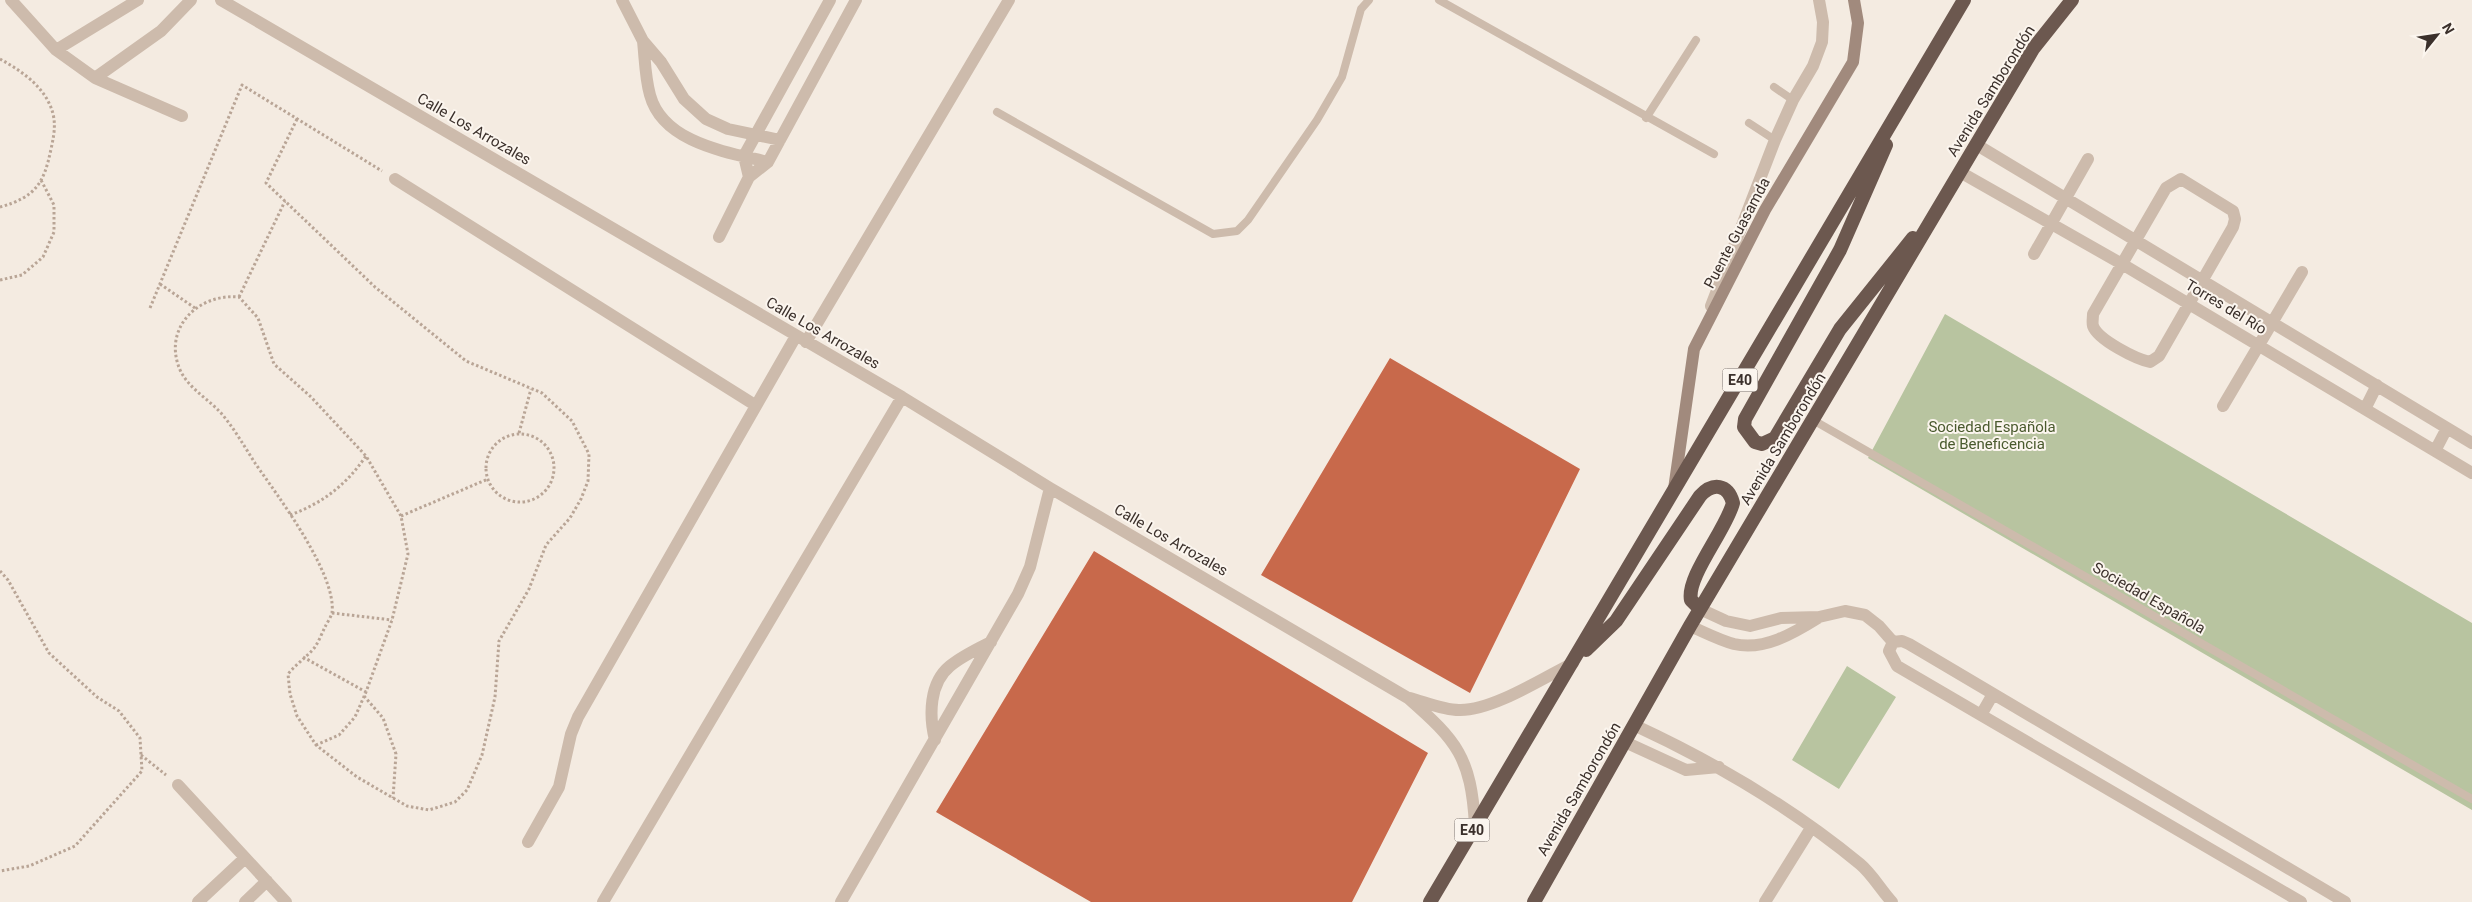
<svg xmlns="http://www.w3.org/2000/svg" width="2472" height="902" viewBox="0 0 2472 902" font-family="Roboto,sans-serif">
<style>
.green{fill:#b8c4a0}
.building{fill:#c8694b}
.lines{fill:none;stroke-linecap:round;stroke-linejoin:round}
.path{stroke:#b9a596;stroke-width:3;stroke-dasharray:2.5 2.5;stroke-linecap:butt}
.service{stroke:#cdbbac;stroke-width:8}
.minor{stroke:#cdbbac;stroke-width:12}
.secondary{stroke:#a18a7d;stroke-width:12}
.trunk{stroke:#6c584f;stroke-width:14}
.labels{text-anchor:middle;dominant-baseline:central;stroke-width:4;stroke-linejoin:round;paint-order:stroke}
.shield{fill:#fbf5ee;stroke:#756b66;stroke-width:1}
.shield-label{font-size:14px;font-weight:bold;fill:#3b302b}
.street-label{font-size:15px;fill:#3b302b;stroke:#fbf5ee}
.park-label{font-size:15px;fill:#4a5a2e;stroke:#fbf5ee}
</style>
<rect width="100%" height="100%" fill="#f4ebe1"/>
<!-- green -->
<path class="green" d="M1945,314L2472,623V810L1868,458Z
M1847,666L1896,697L1839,789L1792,760Z"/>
<!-- building -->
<path class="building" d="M1390,358L1580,469L1470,693L1261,575Z
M1094,551L1428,753L1352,902H1091L936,812Z"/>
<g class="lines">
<!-- path -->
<path class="path" d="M0,59C18,69 38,82 48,101C57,118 55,131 51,149C44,183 36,197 0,207
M297,119L266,183L375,287L466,361L542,393L572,421L589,454L588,481L581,499L570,518L546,545L529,589L499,641L495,697L482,755L467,790L455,802L429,810L407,806L357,777L316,745L297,716L290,694L288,674C296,664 307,657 315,647C319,641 322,633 325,627C327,623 331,617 332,613C337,574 277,495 255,463C244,446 234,428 221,413C208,399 190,389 181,372C161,330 197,293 239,297L258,318L274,364L311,397L366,456L401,516L408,554L392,620L366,692L355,717L339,735L316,745
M0,280L22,275L43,257L54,232V205L41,180
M160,284L195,308
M239,297L285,201
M150,308L242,85L382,171
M519,433L531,389
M486 468a34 34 0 1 1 68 0a34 34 0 1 1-68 0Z
M290,515C323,503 346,485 366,456
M401,516L488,479
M0,571L8,580L49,653L97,697L119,711L140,738L142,771L75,846L29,866L0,871
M332,613L392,620
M303,657L366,692
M364,696L383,718L396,754L393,798
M141,755L166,775"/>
<!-- service -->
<path class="service" d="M1439,0L1714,154
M1774,87L1793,100
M997,112L1213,234L1237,231L1248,220L1317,120L1342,77L1361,9L1369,0
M1646,118L1696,40
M1749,123L1775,140
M1813,420L2472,799"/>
<!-- minor -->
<path class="minor" d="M11,0L56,50L95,78L182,116
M221,0L902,397L1050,488L1408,698C1457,741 1471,757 1475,825
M622,0L643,41L661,62L684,99L706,119L728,129L780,140
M643,41C645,59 645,77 650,95C663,143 727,152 768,162
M56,50L138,0
M95,78L161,31L191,0
M1977,145L2472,443
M1960,172L2122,264L2472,473
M749,177L744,156L830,0
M395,179L755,405
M2181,179L2233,211L2235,219L2233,227L2159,356L2150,362C2136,359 2098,340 2093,326C2092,323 2093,318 2093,314L2166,188Z
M719,237L749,177L768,162L856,0
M2034,254L2088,159
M1711,306L1775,140L1793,100L1813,66L1822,42L1823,22L1819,0
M806,342L1009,0
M2223,406L2302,272
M2365,409L2377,385
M2435,451L2447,428
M1700,609L1726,621L1750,626L1781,618L1819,617L1845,611L1865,615L1879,626L1893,642
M1690,626C1704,632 1719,640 1734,644C1764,651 1794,633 1818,618
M1893,642L1902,641L1909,644L2345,902
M1893,642L1889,651L1897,666L2301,902
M1410,698C1425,702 1443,710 1459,710C1492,711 1543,678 1573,663
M1981,715L1993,694
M1634,725C1714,762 1792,808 1860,864C1872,874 1881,890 1892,902
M935,740C929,716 929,683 950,666C962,656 977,649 991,642
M1625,742L1686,770L1719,767
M178,785L286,902
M528,842L559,787L571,734L578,717L796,336
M198,902L244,859
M245,902L267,881
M603,902L902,397
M841,902L1018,594L1030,567L1050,488
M1765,902L1811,828"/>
<!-- secondary -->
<path class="secondary" d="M1674,489L1694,349L1765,210L1853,62L1858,23L1854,0"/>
<!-- trunk -->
<path class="trunk" d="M1886,145L1840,250L1745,419L1744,427L1755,442L1762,444L1775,438L1840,329L1913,238
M1586,650L1616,621L1700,496C1713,482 1728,484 1733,503C1726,530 1686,577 1691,600L1700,609
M1430,902L1964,0
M1534,902L1690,626L2033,49L2072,0"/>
</g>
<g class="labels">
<!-- shield labels -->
<g class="shield">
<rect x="1722.5" y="368.5" width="35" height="23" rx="4"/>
<rect x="1454.5" y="818.5" width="35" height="23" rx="4"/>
</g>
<g class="shield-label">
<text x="1740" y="380">E40</text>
<text x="1472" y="830">E40</text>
</g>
<!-- street labels -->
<g class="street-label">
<text transform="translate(1991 91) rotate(-58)">Avenida Samborondón</text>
<text transform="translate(474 129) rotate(30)">Calle Los Arrozales</text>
<text transform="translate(1737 233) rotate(-62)">Puente Guasamda</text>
<text transform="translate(2226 307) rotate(31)">Torres del Río</text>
<text transform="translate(823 333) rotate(30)">Calle Los Arrozales</text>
<text transform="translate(1783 439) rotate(-59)">Avenida Samborondón</text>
<text transform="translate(1171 540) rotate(30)">Calle Los Arrozales</text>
<text transform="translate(2149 598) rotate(30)">Sociedad Española</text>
<text transform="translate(1579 789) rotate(-60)">Avenida Samborondón</text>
</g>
<!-- park labels -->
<g class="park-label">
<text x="1992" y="427">Sociedad Española<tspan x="1992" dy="17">de Beneficencia</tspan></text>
</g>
</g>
<!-- north arrow -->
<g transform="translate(2437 35) rotate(60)" stroke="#fbf5ee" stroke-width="4" paint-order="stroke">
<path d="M0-4L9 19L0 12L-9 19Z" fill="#3b302b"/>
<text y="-8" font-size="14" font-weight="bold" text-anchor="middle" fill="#3b302b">N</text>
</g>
</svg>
